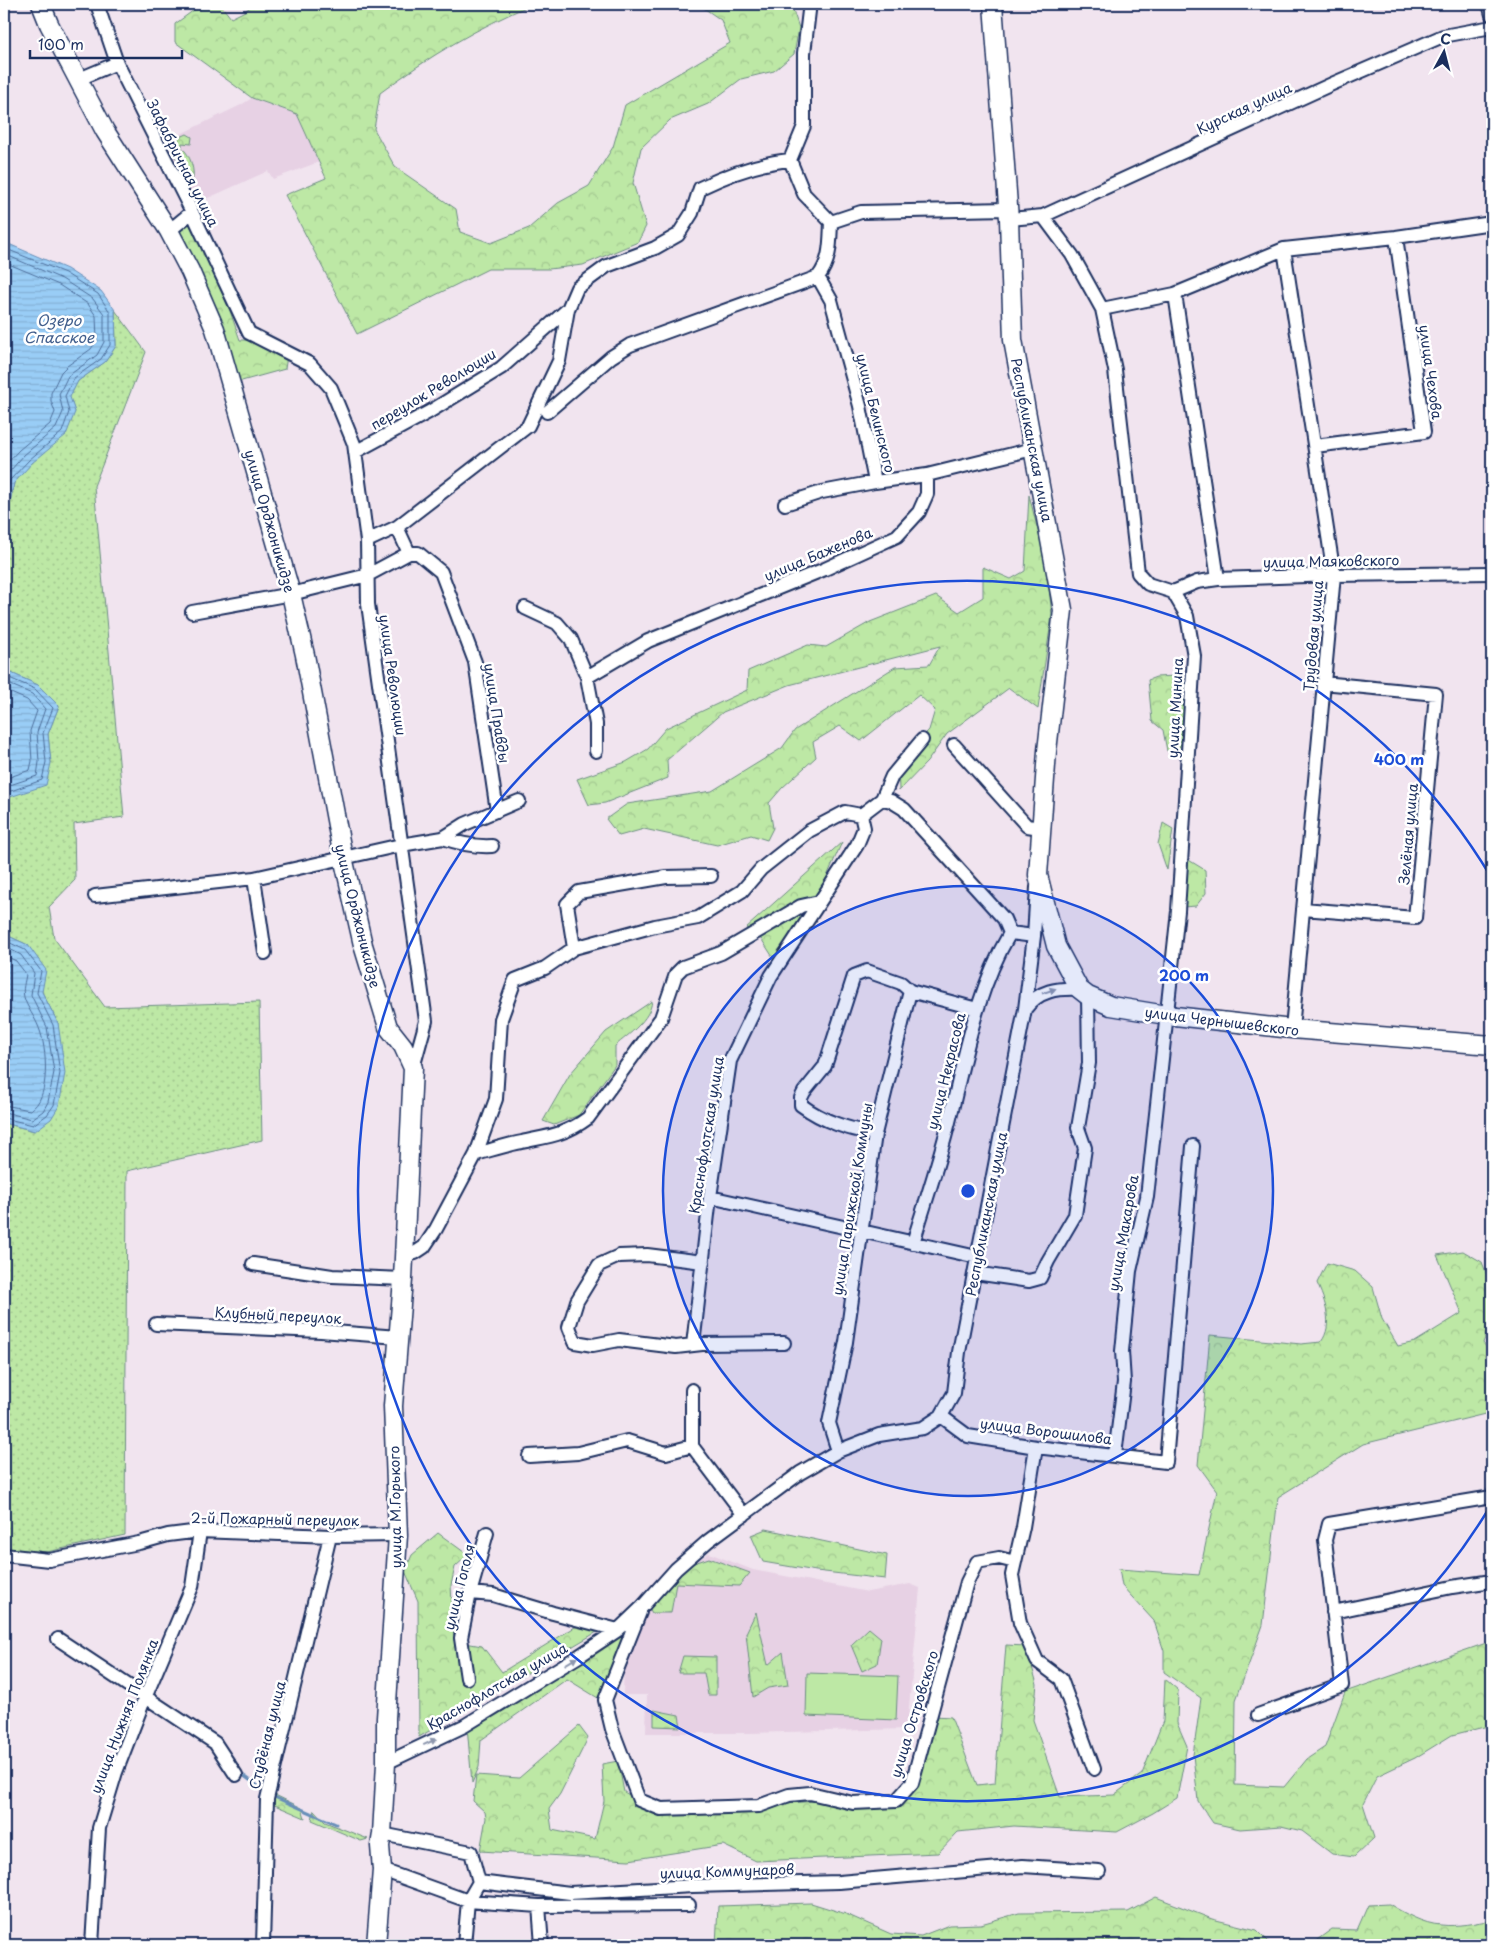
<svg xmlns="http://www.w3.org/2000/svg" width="1496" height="1949" viewBox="0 0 1496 1949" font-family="'Playpen Sans',sans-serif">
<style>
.built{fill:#e7d1e4}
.grass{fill:url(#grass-dots);stroke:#6c8c82}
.forest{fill:url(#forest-crowns);stroke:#6c8c82}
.garden{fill:#bde8a5;stroke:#6c8c82}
.water{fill:url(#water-rules);stroke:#678eb9}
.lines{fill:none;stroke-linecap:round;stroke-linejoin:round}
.shore{stroke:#4d6e9b;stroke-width:1}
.stream{stroke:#678eb9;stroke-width:3}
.street-casing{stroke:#1b2f5e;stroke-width:16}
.secondary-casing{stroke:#1b2f5e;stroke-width:21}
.street{stroke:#fff;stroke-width:12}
.secondary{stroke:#fff;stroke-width:18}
.oneway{fill:#8d97ae}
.ring{fill:none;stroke:#1d4ed8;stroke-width:2.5}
.labels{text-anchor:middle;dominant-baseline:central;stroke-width:5;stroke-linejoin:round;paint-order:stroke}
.street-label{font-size:14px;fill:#1b2f5e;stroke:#fff}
.water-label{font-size:15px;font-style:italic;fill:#415e8c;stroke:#fff}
.centre{fill:#1d4ed8;stroke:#fff;stroke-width:2.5}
.ring-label{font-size:15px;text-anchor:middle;font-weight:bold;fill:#1d4ed8;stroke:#fff;stroke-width:5;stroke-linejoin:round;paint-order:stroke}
</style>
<defs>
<pattern id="grass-dots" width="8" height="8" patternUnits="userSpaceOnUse" patternTransform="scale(1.25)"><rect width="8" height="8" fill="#bde8a5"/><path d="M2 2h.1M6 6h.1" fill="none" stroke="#a2c790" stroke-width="1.8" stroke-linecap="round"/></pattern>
<pattern id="forest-crowns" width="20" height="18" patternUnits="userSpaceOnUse" patternTransform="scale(1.25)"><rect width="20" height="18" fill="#bde8a5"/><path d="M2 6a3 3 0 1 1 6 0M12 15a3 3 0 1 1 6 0" fill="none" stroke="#a2c790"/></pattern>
<pattern id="water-rules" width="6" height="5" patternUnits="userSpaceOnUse" patternTransform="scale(1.25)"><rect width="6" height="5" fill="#99cdf6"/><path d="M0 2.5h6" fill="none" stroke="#83b0d5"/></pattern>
</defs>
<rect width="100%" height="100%" fill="#f1e4ef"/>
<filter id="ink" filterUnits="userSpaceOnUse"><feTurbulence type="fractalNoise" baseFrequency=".02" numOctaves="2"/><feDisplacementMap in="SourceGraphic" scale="10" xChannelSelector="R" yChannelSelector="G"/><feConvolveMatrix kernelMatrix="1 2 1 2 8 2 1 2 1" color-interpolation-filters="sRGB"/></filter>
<g filter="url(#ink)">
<!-- built -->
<path class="built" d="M252,98L297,114L319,162L273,179L268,171L197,203L166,141L241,105Z
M709,1553L753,1570L868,1592L910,1584L920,1588L907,1729L748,1733H646L647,1695H623L624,1659L641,1620L675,1575Z"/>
<!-- grass -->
<path class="grass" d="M115,310L146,352L94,486L124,817L74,824L75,880L49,907L54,938L105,1007L259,1002L262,1140L127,1171L125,1535L47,1552L4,1548V1123L34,1131L58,1023L42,992L28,945L4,934V886L9,881L5,813L10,796L51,763L48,734L59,706L38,685L9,672L4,645V598L5,525L14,483L75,412L69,397L78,381L105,362L116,346Z"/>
<!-- forest -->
<path class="forest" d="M220,4L231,18L245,11L254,4H533C478,27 428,57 380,93L374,129L395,167L456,209L460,232L491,243L529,228L558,203L589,186L613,147L625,105L730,43L721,20L698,4H791L799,28L794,54L774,71L741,79L708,104L670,120L641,148L633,183L646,226L638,242L583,265L549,269H488L357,334L285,195L326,178L297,114L252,98L175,42V24L194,10Z
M187,134L192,137L191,144L182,143V148C190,154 196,172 192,181L187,180L172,149L174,140Z
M190,220L230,311L240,340H252L287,356L285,369L238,382L177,233Z
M1029,495L1046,563L1052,615L1038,709L1009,688L947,734L927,762L899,791L898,762L929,730L935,710L919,695L861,741L840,726L813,742L816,757L782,788L769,803L773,828L767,840L751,835L717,845L644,829L619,836L606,819L627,804L712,791L782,748L795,730L895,667L929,665L940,646L789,685L723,712L667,760L668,778L605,803L589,805L577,779L626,762L648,749L666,728L747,690L748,671L808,645L826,647L870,622L936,596L959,612L983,597V567L1011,579L1025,571Z
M1176,676L1186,681L1185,728L1179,750L1167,751L1163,730L1152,721L1148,680L1156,677Z
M1163,823L1173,829L1167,870L1158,844Z
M842,842L818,897L776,962L762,940L746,928Z
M1187,859L1205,870L1206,893L1196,906L1183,907Z
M652,1001C650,1020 629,1034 615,1046V1065L579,1115L554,1125L543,1121L570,1074L606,1032Z
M1463,1251L1482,1262L1492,1288V1319L1483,1343L1492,1354V1420L1485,1414L1363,1444L1278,1497L1263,1625L1236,1700L1235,1785L1284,1787L1307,1759L1325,1747L1345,1692L1492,1641V1725L1452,1735L1415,1758L1377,1776L1363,1804L1374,1838L1354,1857L1332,1854L1302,1831L1281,1826L1240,1829L1213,1823L1198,1801L1193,1755L1201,1698L1164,1672V1651L1154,1621L1122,1586L1119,1569L1199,1575L1217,1491L1198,1465L1210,1335L1301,1344L1321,1342C1334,1325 1325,1301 1317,1283L1327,1263L1355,1271L1373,1287L1382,1319L1398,1346L1415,1342L1462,1313L1437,1255Z
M766,1529L887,1555L885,1579L816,1571L763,1562L751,1535Z
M438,1533L468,1555L455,1567L451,1585L454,1641L482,1646L502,1672L575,1627L602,1629L419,1737L418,1601L405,1571L412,1555Z
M709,1558L750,1573L739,1586L676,1583L671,1613H652L648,1606L682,1567Z
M756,1612L768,1665L783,1652L788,1685L768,1688L753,1697L746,1633Z
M869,1628L881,1638L877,1664L862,1671L851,1645Z
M623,1633V1637L598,1698L567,1679L481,1740L479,1767L472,1783L467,1726Z
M1006,1645L1026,1646L1037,1684L1033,1720L1060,1797L1114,1795L1142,1774L1163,1721L1165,1679L1178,1690L1177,1723L1187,1746L1177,1798L1153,1813L1117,1832L1014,1826L958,1832L938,1853L756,1861L723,1845L629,1860L480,1851L486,1818L485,1812L473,1801L476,1775L519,1778L579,1726L588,1738L560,1794L549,1809L552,1830L595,1839L604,1801L602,1764L618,1761L624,1792L659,1812L817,1801L851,1809L892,1808L903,1802L934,1716L951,1717L977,1785L995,1783Z
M683,1656L716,1657V1695H708L704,1673H678Z
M654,1710L679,1715L681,1727L654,1726Z
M271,1793L302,1808L305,1818L270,1803Z
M314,1810L325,1822L368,1839L361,1841L312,1820Z
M1156,1897L1212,1919L1257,1930L1272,1945H1192L1177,1938L1154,1943V1945H716L718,1906L811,1903L846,1914L891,1934L921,1936L949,1925L981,1924L1019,1913L1128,1912Z
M1389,1904C1404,1913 1423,1924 1441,1925C1457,1927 1476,1923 1492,1920V1945H1310L1332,1929L1357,1930L1368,1905Z"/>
<!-- garden -->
<path class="garden" d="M807,1673L898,1676L896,1720L806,1716Z"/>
<!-- water -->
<path class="water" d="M4,242L67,269L101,291L115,310L116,346L105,362L78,381L70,397L75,412L66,435L32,463L14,483L5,525L4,598Z
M4,645L9,672L38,685L59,706L48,734L51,763L46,785L10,797L5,814L9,881L4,886Z
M4,934L28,945L46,970L42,992L58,1023L65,1073L59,1106L51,1119L35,1131L4,1123Z"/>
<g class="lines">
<!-- shore -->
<path class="shore" d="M4,248L65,273L98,294L110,312V345L101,359L74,378L65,396L69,412L62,432L29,460L10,480L4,508
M4,254L62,279L93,299L104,314V342L97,355L68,376L59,394L63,412L56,428L24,455L4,478
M4,262L59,285L88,304L96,316L97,340L91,349L67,366L61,372L51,393V401L55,412L50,424L19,450L4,466
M4,670L7,677L35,689L53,708L43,733L46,762L42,780L8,792L4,799
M4,682L32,694L45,709L37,732L39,762L37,776L4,787
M4,690L27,700L37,711L30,731L32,761L30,770L4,779
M4,940L25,950L41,971L37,993L53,1025L60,1073L54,1105L47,1115L33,1125L4,1118
M4,946L21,955L34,973L31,995L47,1027L54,1072L48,1102L43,1111L32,1119L4,1112
M4,955L16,961L26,974C25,982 22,989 24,997C27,1008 35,1017 39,1028C47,1047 51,1100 30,1110L4,1105"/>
<!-- stream -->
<path class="stream" d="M240,1773L265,1791
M272,1796L336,1824"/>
<!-- street casing -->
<g class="street-casing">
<path id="street" d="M97,4L117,63L192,212L249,333L310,364L331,388L354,444L367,541L368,604L426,1021L413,1068
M1489,4L1492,15
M809,11L804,53V126L790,160L804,194L831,222C830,243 831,260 818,277L831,300L860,406L875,482L927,475
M79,79L117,63
M1043,216L1072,255L1102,309L1115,370L1138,573L1148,584L1173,592L1187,616L1194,656L1178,911L1147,1197L1130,1271L1122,1351L1124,1382L1115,1455
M1009,219L1043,216L1332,84L1443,36L1492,27
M831,222L861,212L1008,209
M169,231L192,212
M1284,249L1334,575L1292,1029
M1175,294L1284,249L1396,237L1492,223
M1102,309L1175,294L1218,579
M547,412L611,357L630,345L818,277
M1315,446L1424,432L1396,237
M355,452L429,412L501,368L568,309
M785,504L822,492L875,482
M397,527L409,553H418L441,572L475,662L497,811
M367,541L397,527L528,426L559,361L568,309L577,288L607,266L655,248L678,235L692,213L700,188C729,174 758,163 790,160
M1173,592L1197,582L1218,579L1334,575L1492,573
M525,608L557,623L571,639L587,677
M192,612L291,594L368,575L409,553
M954,745L1027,826L1041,828
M596,751V724L587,677L648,641L825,569L897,536L919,512L927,494V475L1033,449
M882,799L892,776L922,740
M443,838C460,844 474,847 492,846
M254,878L265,953
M95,896L254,878L401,845L443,838L465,824L519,801
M1303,909L1415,918L1436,694L1323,683
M1010,933L1034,936
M574,948L567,904L579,892L666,877L711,876
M1025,1009C1039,990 1057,988 1079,989
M875,1134C848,1129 824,1122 801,1105V1098L804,1092L825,1066L854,976L867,971L901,983L910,991
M476,1154C491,1150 506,1145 522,1142C549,1136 565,1135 588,1118L661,1018L676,974L683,967L721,953L801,906L819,902
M710,1197L977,1257
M913,1243C925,1203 939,1162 949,1122C965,1057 976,991 1010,933
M404,1256L415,1253L424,1247L436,1229L476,1154L496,1099L501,1019L515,980L545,968L574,948L655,926L698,918L742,891L761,869L809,831L845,812L861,815L882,799L891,801L904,809L1004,919L1010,933
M703,1262L647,1255L619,1256L599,1265L577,1301L569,1327L575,1342L593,1345L619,1340L676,1347L702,1344L784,1343
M253,1264L332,1276L403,1279
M975,1273L1029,1281L1040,1278L1048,1261L1075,1215L1085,1148L1078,1128L1089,1063L1088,996
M156,1324L321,1331L398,1337
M693,1345L710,1197L730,1061L771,976L857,845L864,828L861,815
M692,1390V1446L744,1515
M941,1416L968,1436L1036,1447L1166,1462L1193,1146
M1036,1447L1023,1527L1012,1575L1020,1623L1037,1661L1061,1679L1094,1769
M838,1451L829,1423L846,1342L875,1134L910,991L977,1009
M529,1456L578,1453L627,1441L666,1453L692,1446
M4,1555L49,1560L139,1543L168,1535L200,1531L330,1536L398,1535
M470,1593L493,1595L553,1613L618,1630
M640,1612L605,1700L612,1729L639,1800L661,1809L759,1806L789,1795L810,1793L853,1803L896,1801L912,1783L967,1582L977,1562L999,1558L1015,1562
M1333,1612L1452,1587L1492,1581
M58,1639L215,1743L236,1775
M467,1678L461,1638L470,1593L487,1533
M1258,1715L1342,1685L1325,1540L1329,1524L1492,1497
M386,1763L464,1726L579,1656L618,1630L642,1607L676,1569L708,1541L800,1473L838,1451L879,1435L923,1428L941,1416L954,1393L959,1352L1025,1009L1034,936L1037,887
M382,1834L471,1852L479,1882L570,1893L693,1886L839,1882L1023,1866L1099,1871
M382,1870L468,1901L539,1906L689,1905
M539,1906L542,1945
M92,1945L99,1828L116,1772L142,1705L192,1587L200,1531
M263,1945L267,1799L330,1536
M464,1945L468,1901L479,1882"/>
</g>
<!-- secondary casing -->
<g class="secondary-casing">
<path id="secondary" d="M41,4L49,24L105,131L169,231L190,271L215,329L291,594L305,655L343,857L363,945L388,1027L403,1046L413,1068L403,1279L393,1406L398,1535L386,1718V1763L382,1834L380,1846L382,1870L376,1945
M993,4L1009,219L1013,340L1063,610L1047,751L1038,875L1056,946L1079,989L1088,996L1111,1006L1166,1015L1292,1029L1492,1045"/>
</g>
<!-- street -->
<use href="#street" class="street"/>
<!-- secondary -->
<use href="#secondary" class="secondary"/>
</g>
<!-- one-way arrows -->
<defs><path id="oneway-solid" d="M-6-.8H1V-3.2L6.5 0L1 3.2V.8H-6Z" transform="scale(1.25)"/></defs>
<g class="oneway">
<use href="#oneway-solid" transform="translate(1049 991) rotate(-19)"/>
<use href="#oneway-solid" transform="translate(571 1661) rotate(-31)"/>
<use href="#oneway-solid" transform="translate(430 1742) rotate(-25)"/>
</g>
</g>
<!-- distance rings -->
<circle cx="968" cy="1191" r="305" fill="#1d4ed8" fill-opacity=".12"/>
<g class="ring">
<circle cx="968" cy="1191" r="305"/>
<path d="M1491 1505A610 610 0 1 1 1491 877"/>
</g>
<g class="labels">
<!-- street labels -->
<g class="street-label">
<text transform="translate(1244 108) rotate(-25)">Курская улица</text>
<text transform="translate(183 163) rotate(63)">Зафабричная улица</text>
<text transform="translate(1431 372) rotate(82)">улица Чехова</text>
<text transform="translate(433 389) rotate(-31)">переулок Революции</text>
<text transform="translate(876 413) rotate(76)">улица Белинского</text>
<text transform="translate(1032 440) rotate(79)">Республиканская улица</text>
<text transform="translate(270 521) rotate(74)">улица Орджоникидзе</text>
<text transform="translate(818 554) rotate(-23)">улица Баженова</text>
<text transform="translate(1331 561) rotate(-1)">улица Маяковского</text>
<text transform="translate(1313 636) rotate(-85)">Трудовая улица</text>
<text transform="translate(393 675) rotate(82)">улица Революции</text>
<text transform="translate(1175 708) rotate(-87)">улица Минина</text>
<text transform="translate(497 713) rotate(81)">улица Правды</text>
<text transform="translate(1408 834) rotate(-85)">Зелёная улица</text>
<text transform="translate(358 916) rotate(76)">улица Орджоникидзе</text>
<text transform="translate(1222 1021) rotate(7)">улица Чернышевского</text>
<text transform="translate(946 1071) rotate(-76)">улица Некрасова</text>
<text transform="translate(706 1135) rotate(-81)">Краснофлотская улица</text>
<text transform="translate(852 1199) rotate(-81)">улица Парижской Коммуны</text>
<text transform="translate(986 1214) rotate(-79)">Республиканская улица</text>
<text transform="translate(1123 1233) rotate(-80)">улица Макарова</text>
<text transform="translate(278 1315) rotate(3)">Клубный переулок</text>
<text transform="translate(1046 1431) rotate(7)">улица Ворошилова</text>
<text transform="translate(395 1507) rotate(-91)">улица М.Горького</text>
<text transform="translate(275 1519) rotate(1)">2-й Пожарный переулок</text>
<text transform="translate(459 1587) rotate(-76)">улица Гоголя</text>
<text transform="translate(497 1686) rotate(-30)">Краснофлотская улица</text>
<text transform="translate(914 1714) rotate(-73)">улица Островского</text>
<text transform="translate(124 1716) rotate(-69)">улица Нижняя Полянка</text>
<text transform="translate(267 1735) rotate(-76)">Студёная улица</text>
<text transform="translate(727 1871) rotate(-2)">улица Коммунаров</text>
</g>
<!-- water labels -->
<g class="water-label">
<text x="59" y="319">Озеро<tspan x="59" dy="17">Спасское</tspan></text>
</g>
</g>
<circle cx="968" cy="1191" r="8" class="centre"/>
<g class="ring-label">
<text x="1399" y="765">400 m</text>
<text x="1184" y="981">200 m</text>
</g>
<!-- margin -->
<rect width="1496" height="1949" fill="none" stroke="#fff" stroke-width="20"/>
<rect x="10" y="10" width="1476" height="1929" fill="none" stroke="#1b2f5e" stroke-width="2" filter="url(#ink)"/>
<!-- north arrow -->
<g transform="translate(1444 52) rotate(7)" stroke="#ffffff" stroke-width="4" paint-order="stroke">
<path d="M0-4L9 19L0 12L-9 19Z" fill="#1b2f5e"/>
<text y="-8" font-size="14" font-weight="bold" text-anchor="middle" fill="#1b2f5e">С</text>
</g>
<!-- scale -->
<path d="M30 50v8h152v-8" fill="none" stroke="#1b2f5e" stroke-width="2.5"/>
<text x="38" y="50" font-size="15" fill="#1b2f5e" stroke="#ffffff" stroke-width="4" paint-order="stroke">100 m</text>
</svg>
